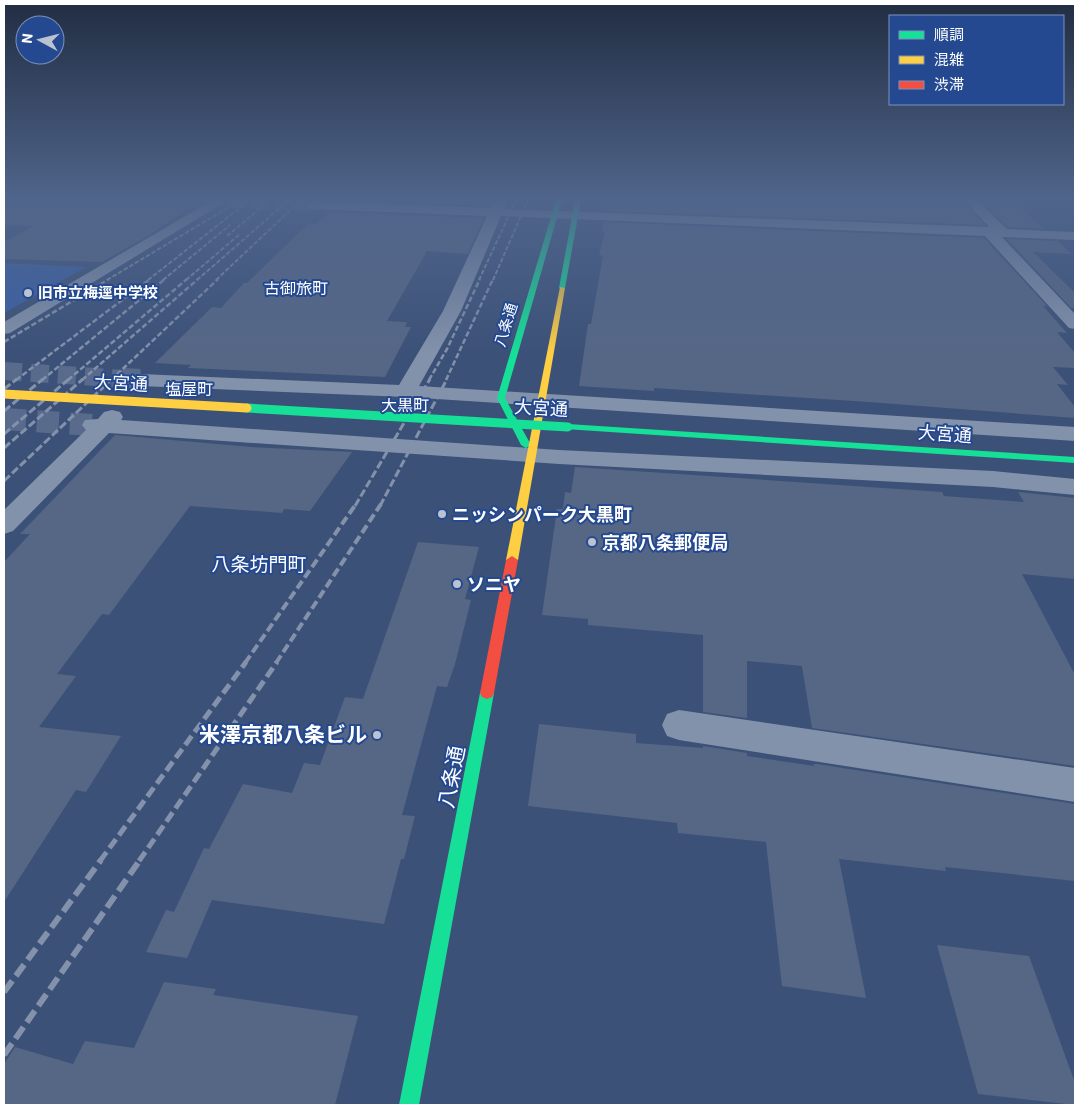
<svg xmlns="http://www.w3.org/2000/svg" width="1079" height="1109" viewBox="0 0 1079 1109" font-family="Roboto,'Noto Sans JP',sans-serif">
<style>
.green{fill:#395fa6}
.building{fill:#566786}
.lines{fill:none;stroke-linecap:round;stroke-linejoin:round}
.street-tunnel-far2{stroke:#596b8c;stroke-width:14;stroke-dasharray:14 8;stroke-linecap:butt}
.street-tunnel-far1{stroke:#596b8c;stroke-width:18;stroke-dasharray:18 9;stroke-linecap:butt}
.street-tunnel{stroke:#596b8c;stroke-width:22;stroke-dasharray:22 11;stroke-linecap:butt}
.street{fill:#8392ab;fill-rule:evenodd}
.fast{fill:#16e098;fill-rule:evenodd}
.slow{fill:#ffcf43;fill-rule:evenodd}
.jam{fill:#f24e42;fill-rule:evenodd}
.rail-far5{stroke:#8391ab;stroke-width:2;stroke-dasharray:4.5 2;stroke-linecap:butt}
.rail-far4{stroke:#8391ab;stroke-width:2.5;stroke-dasharray:5.5 2.5;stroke-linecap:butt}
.rail-far3{stroke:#8391ab;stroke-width:3;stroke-dasharray:8 3;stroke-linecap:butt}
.rail-far2{stroke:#8391ab;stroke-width:4;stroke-dasharray:9 4;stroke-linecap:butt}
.rail-far1{stroke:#8391ab;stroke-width:5;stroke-dasharray:11 5;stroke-linecap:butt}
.rail{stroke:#8391ab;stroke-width:6;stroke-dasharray:14 6;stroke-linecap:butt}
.fast-bridge{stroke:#16e098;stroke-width:9}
.slow-bridge{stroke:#ffcf43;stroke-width:9}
.poi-dot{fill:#bbc2d0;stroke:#244990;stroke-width:2}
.labels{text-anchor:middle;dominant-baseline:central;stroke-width:4;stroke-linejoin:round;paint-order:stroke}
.far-poi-label{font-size:15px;font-weight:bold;fill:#fff;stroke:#244990;text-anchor:start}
.far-street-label{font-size:15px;fill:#fff;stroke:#244990}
.far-neighbourhood-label{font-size:16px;fill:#fff;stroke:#244990}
.street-label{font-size:18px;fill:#fff;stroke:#244990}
.poi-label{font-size:18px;font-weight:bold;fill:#fff;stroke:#244990;text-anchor:start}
.neighbourhood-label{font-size:19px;fill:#fff;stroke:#244990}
.near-poi-label{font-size:21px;font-weight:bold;fill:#fff;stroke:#244990;text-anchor:end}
.near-street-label{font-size:21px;fill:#fff;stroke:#244990}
</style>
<rect width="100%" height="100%" fill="#3c5178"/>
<!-- green -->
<path class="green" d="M4,263L86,267L4,313Z"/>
<!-- building -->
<path class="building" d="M5,200H143L197,202L148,236L102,262L4,259V242L34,226L4,225Z
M405,200H493L490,206L402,203Z
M607,200H895L964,203L985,225L605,211Z
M984,204L1017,205L1044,229L1008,227Z
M329,212L484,218L468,254L427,251L387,321L407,322L405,327H411L385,377L188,368L191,365L155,363L212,307L221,308L244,283H247L309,223L316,224Z
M603,222L984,238L1047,306H1043L1067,333L1057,332L1075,353V368L1053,367L1068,385L1057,384L1075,407V418L869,402L654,388V391L579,386L588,324H591L603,256L599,255L605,232H602Z
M1007,239L1058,241L1072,254L1033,252L1075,293V308H1071Z
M115,435L251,447L352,452L310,511L284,509L282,513L190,506L109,615L102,614L57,674L76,676L39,727L121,736L86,792L76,790L4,902V562L30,534H20Z
M575,467L942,492L944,496L1024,502L1018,492L1075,498V579L1022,574L1075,675V766L812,728L802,666L747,661V718L703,712V635L588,625V619L542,615L557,509H563L565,492L571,493Z
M418,542L479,547L465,599L471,600L455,664L447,687L437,686L402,815L415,816L404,859H401L384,924L212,900L187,958L146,952L166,910L174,912L204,848L209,849L243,784L292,793L304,763L320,765L345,697L363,699Z
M539,724L636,734V743L703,748V746L747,753V756L814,766L813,764H817L1075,804V881L945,867L946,871L839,859L866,998L782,986L766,842L678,833L677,823L528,806Z
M937,945L1029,956L1075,1083V1105L978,1094Z
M164,982L216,989L213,995L358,1016L335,1105H4V1064L15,1047L73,1064L85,1041L134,1048Z"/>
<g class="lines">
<!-- street-tunnel-far2 -->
<path class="street-tunnel-far2" d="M231,200L312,205"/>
<!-- street-tunnel-far1 -->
<path class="street-tunnel-far1" d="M4,371L140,380"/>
<!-- street-tunnel -->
<path class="street-tunnel" d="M123,379L140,380
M4,419L93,425"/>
<!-- street -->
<path class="street" d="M213,200H228L10,333L4,334V322Z
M495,200H507L504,209L989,227L964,200H977L1007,229L1075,232V240L1002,237L1075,314V329L1069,328L985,236L501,216L461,311L419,386L1075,427V441L406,397L140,386L133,384L130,380L133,376L140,374L399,385L443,311L487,216L312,209L305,205L312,201L491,208Z
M112,410L120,412L123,417L121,420L559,450L993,471L1075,479V495L993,487L559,464L109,433L13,531L4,534V510L86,430L82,425L85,420L98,419L104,412Z
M679,710L1075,768V802L679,740L667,736L662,725L667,714Z"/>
<!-- fast -->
<path class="fast" d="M556,200H562L505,398L531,445L526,448L521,445L497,398Z
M575,200H581L565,288L562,290L559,288Z
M568,424L1075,457V463L565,429V425Z
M487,687L492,689L494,693L419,1105H399L480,693L482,689Z"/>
<!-- slow -->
<path class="slow" d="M560,287L565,288L518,560L512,564L506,560Z"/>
<!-- jam -->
<path class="jam" d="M512,556L518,560L494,693L492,697L487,699L482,697L480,693L506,560Z"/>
<!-- rail-far5 -->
<path class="rail-far5" d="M227,236L270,200
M107,280L239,201
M148,280L250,200
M163,280L230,225
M186,280L240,234
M197,280L289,200
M216,280L301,200
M479,280L516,200
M493,280L528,200"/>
<!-- rail-far4 -->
<path class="rail-far4" d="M4,342L109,279
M16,380L150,279
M42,380L165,279
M68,380L187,279
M82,380L198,279
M111,380L218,279
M429,380L447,349L480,279
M446,380L493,279"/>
<!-- rail-far3 -->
<path class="rail-far3" d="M4,389L17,379
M4,411L43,379
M4,434L69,379
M4,448L83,379
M4,481L112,379
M355,506L430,379
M380,506L447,379"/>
<!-- rail-far2 -->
<path class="rail-far2" d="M245,663L356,504
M276,663L381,504"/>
<!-- rail-far1 -->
<path class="rail-far1" d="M100,861L246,662
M139,861L277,662"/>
<!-- rail -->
<path class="rail" d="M4,992L101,860
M4,1055L140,860"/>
<!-- fast-bridge -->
<path class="fast-bridge" d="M247,408L568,427"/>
<!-- slow-bridge -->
<path class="slow-bridge" d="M4,394L247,408"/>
</g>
<!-- sky -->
<linearGradient id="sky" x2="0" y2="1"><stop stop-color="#212d42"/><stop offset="0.56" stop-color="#50658b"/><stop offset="1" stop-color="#50658b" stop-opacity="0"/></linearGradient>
<rect width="1079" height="355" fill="url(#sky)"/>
<!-- markers -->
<g class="poi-dot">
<circle cx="28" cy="293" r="5"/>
<circle cx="442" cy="514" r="5"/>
<circle cx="592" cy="542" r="5"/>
<circle cx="457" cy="584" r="5"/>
<circle cx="377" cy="735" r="5"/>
</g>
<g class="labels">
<!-- far-poi labels -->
<g class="far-poi-label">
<text x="38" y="293">旧市立梅逕中学校</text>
</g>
<!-- far-street labels -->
<g class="far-street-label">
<text transform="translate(506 325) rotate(-73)">八条通</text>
</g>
<!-- far-neighbourhood labels -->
<g class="far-neighbourhood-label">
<text x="296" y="288">古御旅町</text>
<text x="189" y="389">塩屋町</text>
<text x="405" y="405">大黒町</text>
</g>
<!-- street labels -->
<g class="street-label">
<text transform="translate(121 383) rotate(3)">大宮通</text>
<text transform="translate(541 408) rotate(3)">大宮通</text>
<text transform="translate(945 434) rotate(4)">大宮通</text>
</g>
<!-- poi labels -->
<g class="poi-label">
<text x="452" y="514">ニッシンパーク大黒町</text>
<text x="602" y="542">京都八条郵便局</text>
<text x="467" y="584">ソニヤ</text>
</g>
<!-- neighbourhood labels -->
<g class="neighbourhood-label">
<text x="259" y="564">八条坊門町</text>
</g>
<!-- near-poi labels -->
<g class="near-poi-label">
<text x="367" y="735">米澤京都八条ビル</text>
</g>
<!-- near-street labels -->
<g class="near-street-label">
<text transform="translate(452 777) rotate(-79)">八条通</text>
</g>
</g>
<!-- border -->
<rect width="1079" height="1109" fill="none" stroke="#ffffff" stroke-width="10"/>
<!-- legend -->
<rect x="889" y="15" width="175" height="90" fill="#244990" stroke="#7c92bc"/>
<rect x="899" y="31" width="25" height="8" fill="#16e098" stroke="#7c92bc"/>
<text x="934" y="40" font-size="15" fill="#ffffff">順調</text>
<rect x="899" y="56" width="25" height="8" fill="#ffcf43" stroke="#7c92bc"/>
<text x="934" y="65" font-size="15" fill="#ffffff">混雑</text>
<rect x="899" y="81" width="25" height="8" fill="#f24e42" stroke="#7c92bc"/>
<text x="934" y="90" font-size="15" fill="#ffffff">渋滞</text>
<!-- north arrow -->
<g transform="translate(40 40) rotate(277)"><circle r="24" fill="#244990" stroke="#7c92bc"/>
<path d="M0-4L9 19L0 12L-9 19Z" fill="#bbc2d0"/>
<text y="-8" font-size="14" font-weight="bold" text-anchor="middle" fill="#ffffff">N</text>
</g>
</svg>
